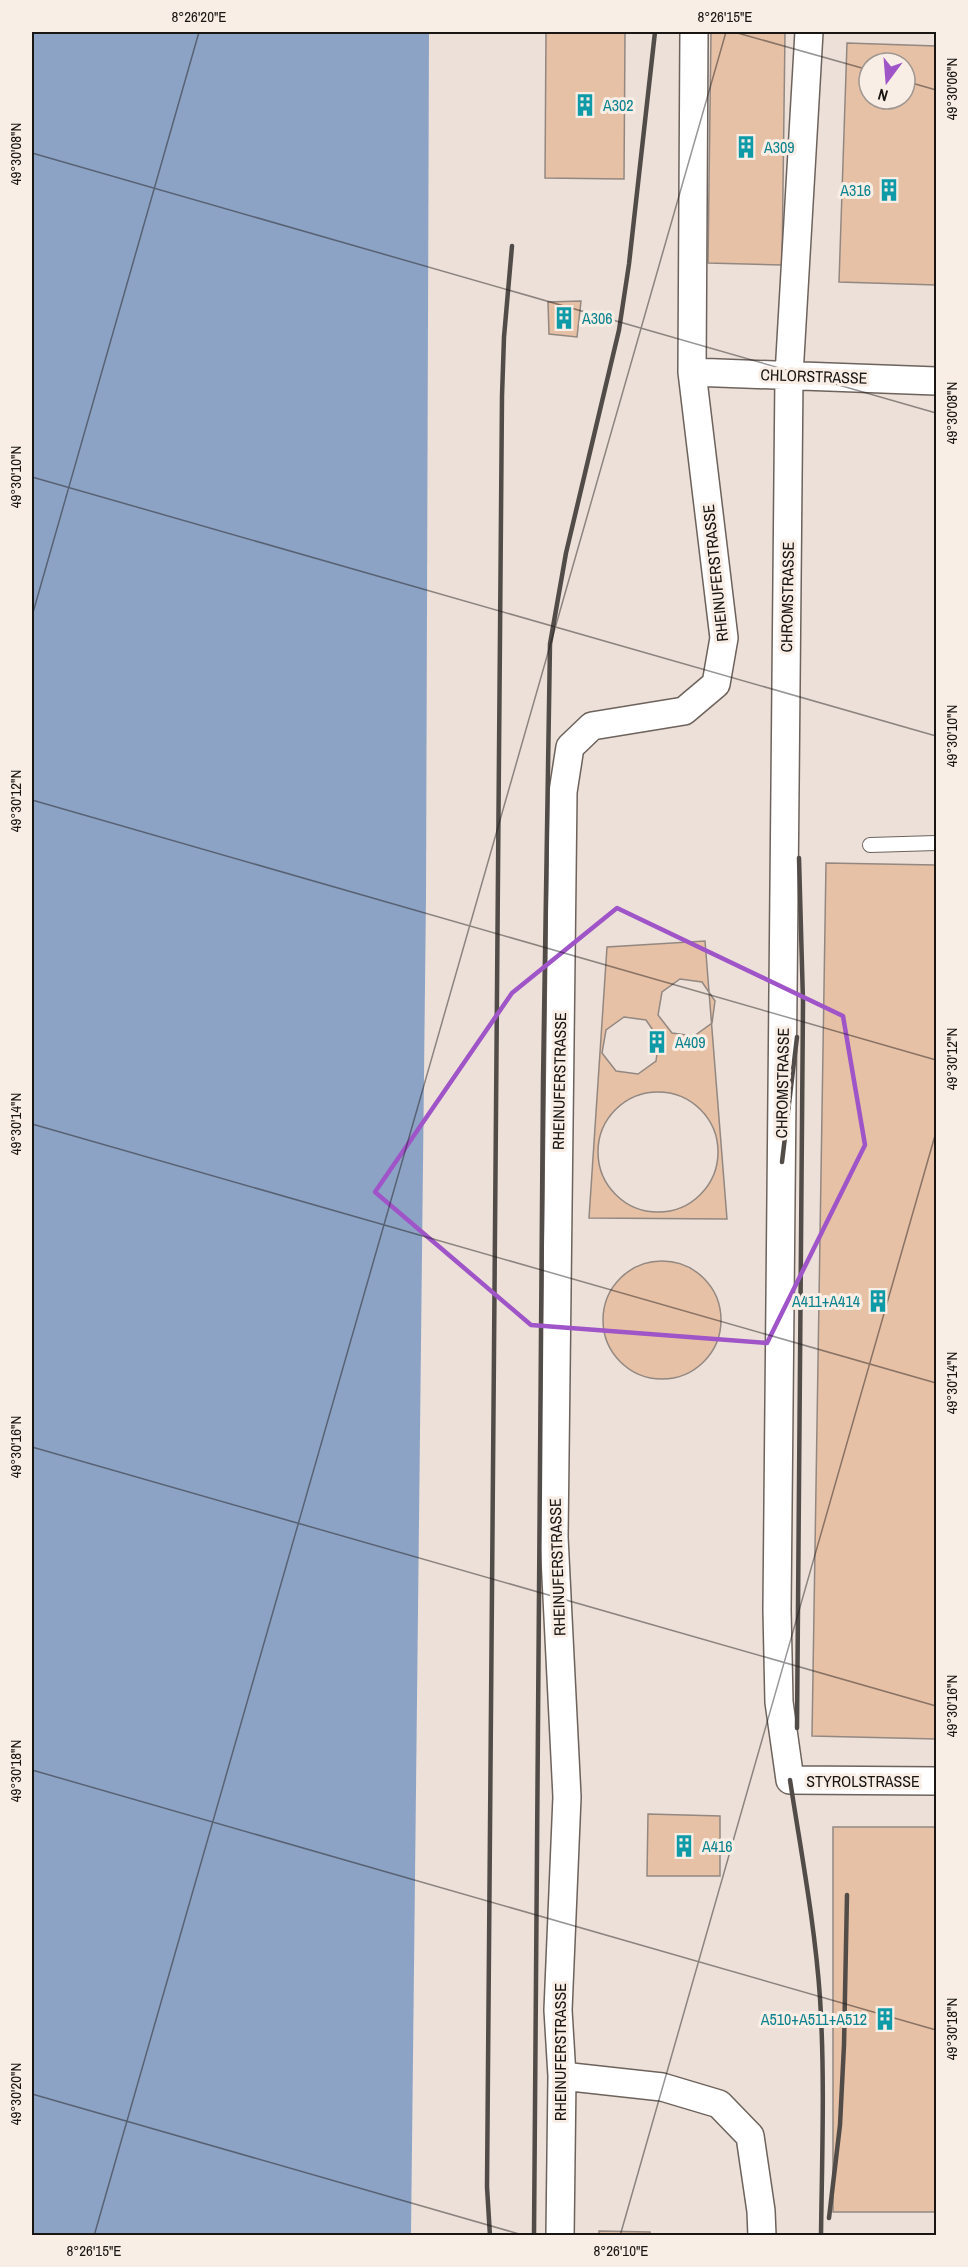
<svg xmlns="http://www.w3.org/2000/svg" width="968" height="2267" viewBox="0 0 968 2267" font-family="'Archivo Narrow',sans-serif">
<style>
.water{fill:#8da3c5}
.building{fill:#e6c1a6;stroke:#938881;stroke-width:1.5;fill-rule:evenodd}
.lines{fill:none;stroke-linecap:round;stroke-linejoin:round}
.lane-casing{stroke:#6d635c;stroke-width:16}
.street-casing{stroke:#6d635c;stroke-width:30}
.lane{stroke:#fff;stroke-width:14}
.street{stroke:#fff;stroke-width:27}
.rail{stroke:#524c49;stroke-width:4.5}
.marked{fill:none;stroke:#9f55c8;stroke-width:4.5;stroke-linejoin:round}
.ticks{fill:none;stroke:#191513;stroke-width:1.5;stroke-opacity:0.45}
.labels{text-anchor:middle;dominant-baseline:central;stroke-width:6;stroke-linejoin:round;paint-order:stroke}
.culture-label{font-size:16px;fill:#0d838f;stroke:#f9eee5;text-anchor:start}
.street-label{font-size:16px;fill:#191513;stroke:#f9eee5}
.neatline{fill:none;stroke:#191513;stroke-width:2}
.ticks-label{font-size:15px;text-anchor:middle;fill:#191513}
</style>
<rect width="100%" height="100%" fill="#ece0d8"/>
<!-- water -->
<path class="water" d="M32,32H429L426,897L411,2235H32Z"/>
<!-- building -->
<path class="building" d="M546,32H625L624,179L545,178Z
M711,32H785L782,265L708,263Z
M847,43L936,46V285L839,282ZM869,63H905V99H869Z
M581,301L577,337L549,334L548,302Z
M826,863L936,865V1739L812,1736Z
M705,941L727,1219L589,1218L607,947Z
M680,979L702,982L715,1001L712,1023L694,1036L672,1033L658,1015L662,992Z
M624,1017L646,1020L659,1039L656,1061L638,1074L616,1071L602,1053L606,1030Z
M598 1152a60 60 0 1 1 120 0a60 60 0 1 1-120 0Z
M603 1320a59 59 0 1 1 118 0a59 59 0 1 1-118 0Z
M648,1814L720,1816V1876H647Z
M833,1827H936V2212H833Z
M599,2231L650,2232V2236H599Z"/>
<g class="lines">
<!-- lane casing -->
<g class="lane-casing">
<path id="lane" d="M870,845L936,843"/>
</g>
<!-- street casing -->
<g class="street-casing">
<path id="street" d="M809,32L789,375L777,1610L779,1702L790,1780L936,1781
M692,372L936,381
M562,2076L662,2087L719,2104L750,2136L761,2211L762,2236
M560,2236L562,2076L558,2010L567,1797L554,1537L563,792L570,747L592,726L684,711L716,684L724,638L692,372L694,32"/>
</g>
<!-- lane -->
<use href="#lane" class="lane"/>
<!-- street -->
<use href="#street" class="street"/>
<!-- rail -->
<path class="rail" d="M782,1162L797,1037
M797,1728L803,1002L799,858
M790,1780C801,1852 815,1925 820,1998C825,2077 822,2156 821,2236
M829,2218L840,2125L844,2045L847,1895
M490,2236L487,2187L502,396L504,337L512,246
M534,2236L543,1081L550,644L566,553L619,330L629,264L655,32"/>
</g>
<!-- marked area -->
<path class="marked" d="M617,908L843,1016L865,1145L767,1343L531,1325L375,1192L512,993Z"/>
<!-- ticks -->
<path class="ticks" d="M734,32L869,70M905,81L936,90M32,153L936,413M32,477L936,736M32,616L199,32M32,800L936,1060M32,1124L936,1383M32,1447L936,1706M32,1770L936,2030M32,2094L526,2236M94,2236L726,32M620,2236L936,1132"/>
<!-- icons -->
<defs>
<g id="building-bare" transform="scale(1.8)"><path d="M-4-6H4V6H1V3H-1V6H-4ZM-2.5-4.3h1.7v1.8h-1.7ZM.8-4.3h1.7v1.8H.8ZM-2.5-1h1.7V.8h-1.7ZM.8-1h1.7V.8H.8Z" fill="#0f9aa8" stroke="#f9eee5" stroke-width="2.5" paint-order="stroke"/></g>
</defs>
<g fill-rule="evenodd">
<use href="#building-bare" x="585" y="105"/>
<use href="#building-bare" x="746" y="147"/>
<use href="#building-bare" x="889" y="190"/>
<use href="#building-bare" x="564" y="318"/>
<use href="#building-bare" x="657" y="1042"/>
<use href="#building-bare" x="878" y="1301"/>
<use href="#building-bare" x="684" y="1846"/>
<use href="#building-bare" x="885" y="2019"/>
</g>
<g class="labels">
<!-- culture labels -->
<g class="culture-label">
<text x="603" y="105">A302</text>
<text x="764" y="147">A309</text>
<text x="871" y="190" text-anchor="end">A316</text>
<text x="582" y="318">A306</text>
<text x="675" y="1042">A409</text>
<text x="860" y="1301" text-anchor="end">A411+A414</text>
<text x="702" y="1846">A416</text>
<text x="867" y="2019" text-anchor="end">A510+A511+A512</text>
</g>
<!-- street labels -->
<g class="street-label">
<text transform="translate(814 376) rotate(2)">CHLORSTRASSE</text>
<text transform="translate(715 573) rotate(-96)">RHEINUFERSTRASSE</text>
<text transform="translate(787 597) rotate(-89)">CHROMSTRASSE</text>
<text transform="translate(559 1081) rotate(-89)">RHEINUFERSTRASSE</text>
<text transform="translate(782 1083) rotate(-89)">CHROMSTRASSE</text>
<text transform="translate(557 1567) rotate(-92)">RHEINUFERSTRASSE</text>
<text x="863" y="1781">STYROLSTRASSE</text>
<text transform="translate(560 2052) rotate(-90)">RHEINUFERSTRASSE</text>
</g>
</g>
<!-- border -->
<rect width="968" height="2267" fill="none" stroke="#f9eee5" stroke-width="66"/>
<!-- north arrow -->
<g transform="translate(887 81) rotate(196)"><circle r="28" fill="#f9eee5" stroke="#9f9791" stroke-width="1.5"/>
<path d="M0-4.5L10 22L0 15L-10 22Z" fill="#9f55c8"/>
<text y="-9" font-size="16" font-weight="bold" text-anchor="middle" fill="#191513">N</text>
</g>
<rect x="33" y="33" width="902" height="2201" class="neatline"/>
<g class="ticks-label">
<text x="199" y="22">8°26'20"E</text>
<text x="725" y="22">8°26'15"E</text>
<text transform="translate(952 89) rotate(-90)" y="5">49°30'06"N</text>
<text transform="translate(16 154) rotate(-90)" y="5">49°30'08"N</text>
<text transform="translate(952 413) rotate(-90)" y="5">49°30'08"N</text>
<text transform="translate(16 477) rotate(-90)" y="5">49°30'10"N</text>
<text transform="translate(952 736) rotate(-90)" y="5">49°30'10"N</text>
<text transform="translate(16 801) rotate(-90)" y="5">49°30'12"N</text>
<text transform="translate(952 1059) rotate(-90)" y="5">49°30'12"N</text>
<text transform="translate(16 1124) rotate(-90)" y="5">49°30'14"N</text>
<text transform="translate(952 1383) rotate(-90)" y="5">49°30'14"N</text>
<text transform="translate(16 1447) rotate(-90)" y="5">49°30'16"N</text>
<text transform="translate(952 1706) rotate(-90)" y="5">49°30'16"N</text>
<text transform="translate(16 1771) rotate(-90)" y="5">49°30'18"N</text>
<text transform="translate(952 2029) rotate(-90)" y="5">49°30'18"N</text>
<text transform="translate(16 2094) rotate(-90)" y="5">49°30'20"N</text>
<text x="94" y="2256">8°26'15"E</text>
<text x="621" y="2256">8°26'10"E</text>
</g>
</svg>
